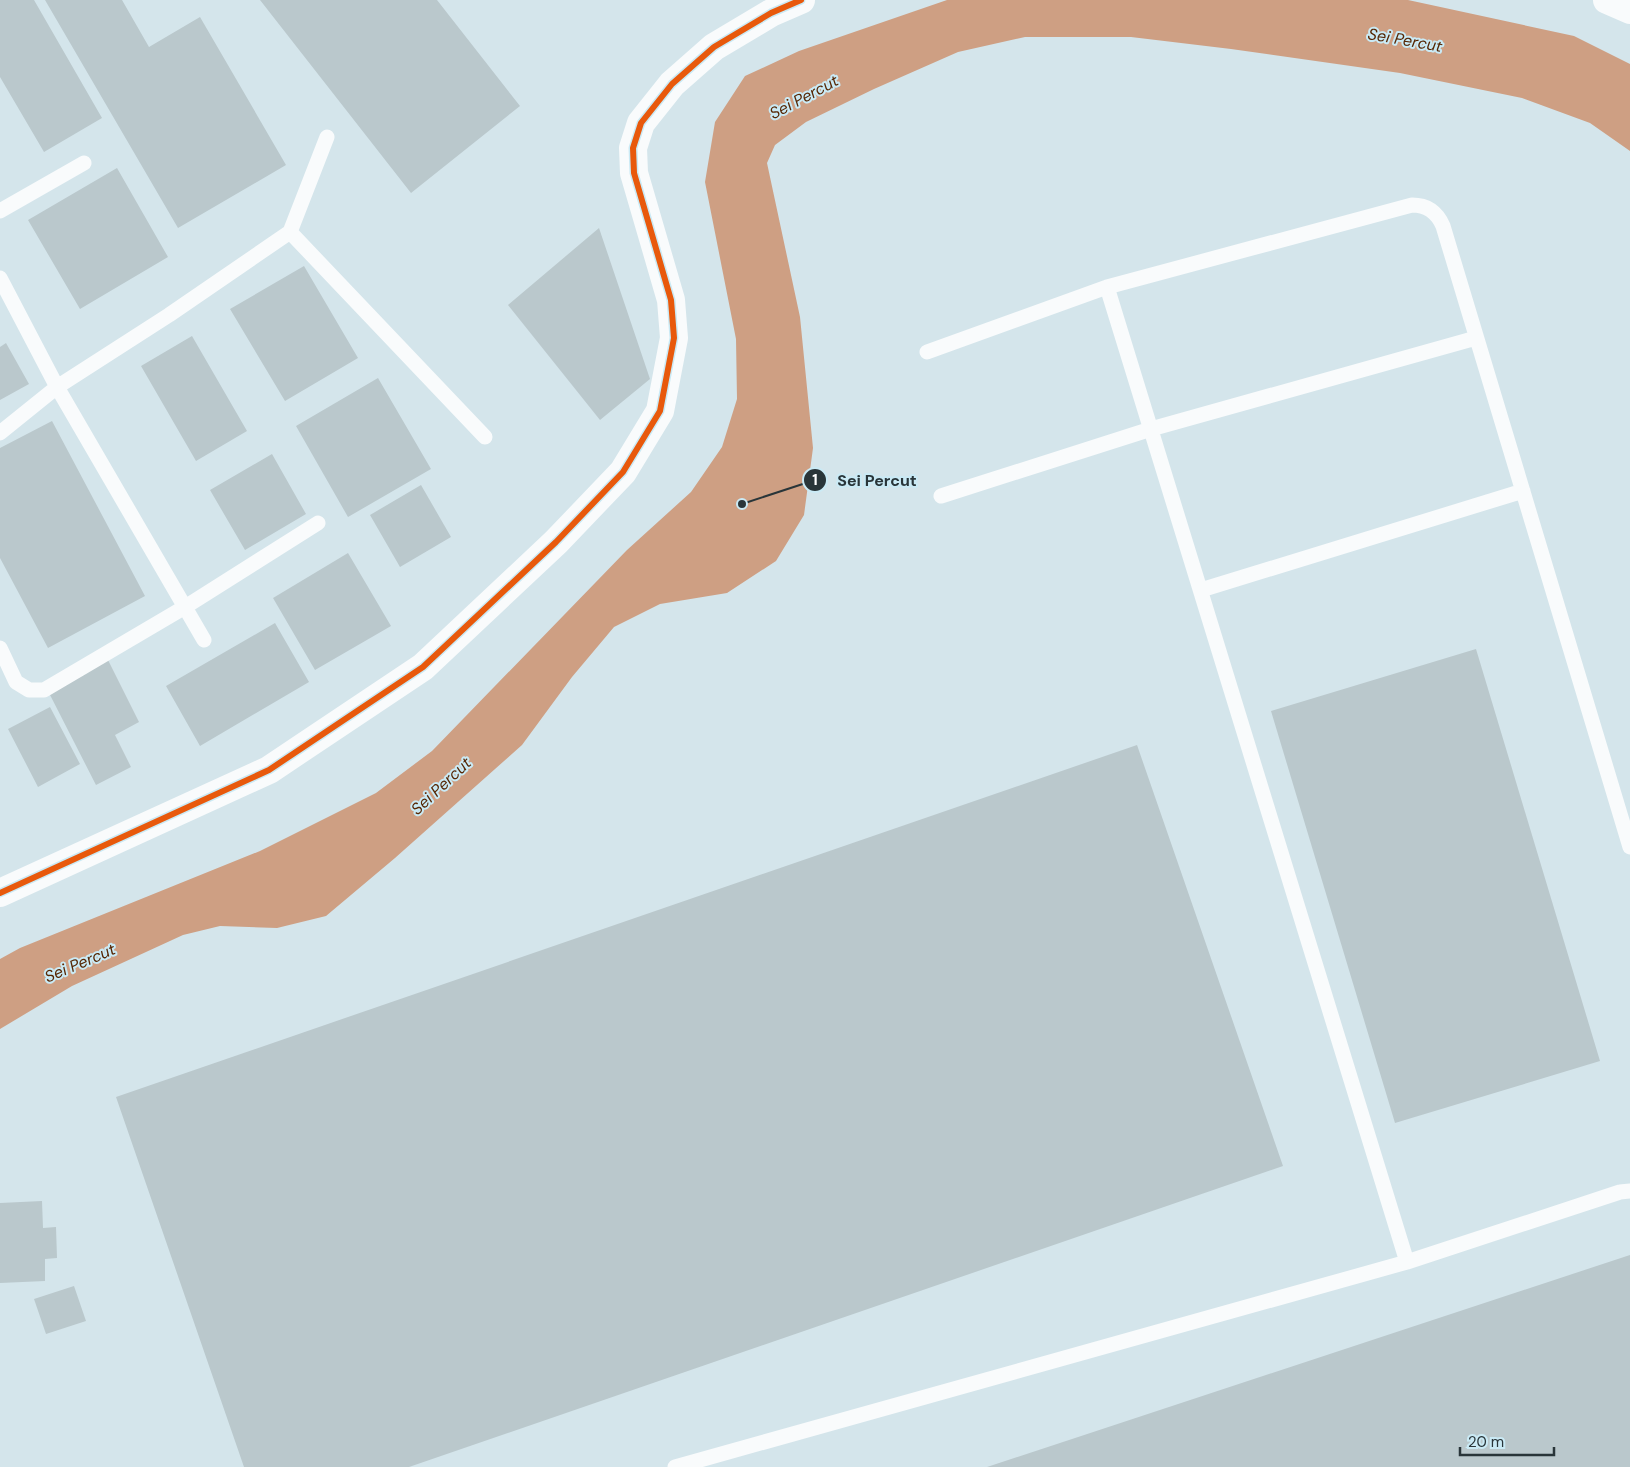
<svg xmlns="http://www.w3.org/2000/svg" width="1630" height="1467" viewBox="0 0 1630 1467" font-family="'DM Sans',sans-serif">
<style>
.water{fill:#ce9f83}
.building{fill:#bac8cc}
.lines{fill:none;stroke-linecap:round;stroke-linejoin:round}
.lane{stroke:#f9fbfc;stroke-width:15}
.street{stroke:#f9fbfc;stroke-width:28}
.cycleway-casing{stroke:#caeaf5;stroke-width:9}
.cycleway{stroke:#e8590c;stroke-width:6}
.labels{text-anchor:middle;dominant-baseline:central;stroke-width:4;stroke-linejoin:round;paint-order:stroke}
.water-label{font-size:16px;font-style:italic;fill:#562603;stroke:#caeaf5}
.leader{fill:none;stroke:#293539;stroke-width:2}
.callout-dot{fill:#293539;stroke:#caeaf5;stroke-width:2}
.mark-label{font-size:15px;text-anchor:middle;font-weight:bold;fill:#fff}
.callout-label{font-size:16px;text-anchor:middle;font-weight:bold;fill:#293539;stroke:#caeaf5;stroke-width:4;stroke-linejoin:round;paint-order:stroke}
</style>
<rect width="100%" height="100%" fill="#d4e5eb"/>
<!-- water -->
<path class="water" d="M947,0H1408L1574,36L1630,64V151L1590,123L1522,98L1400,73L1231,49L1131,37H1025L958,52L874,89L806,122L775,145L767,163L800,317L813,448L804,515L776,561L727,593L660,604L614,627L572,677L522,745L395,858L326,916L277,928L220,926L183,935L72,986L0,1029V959L20,948L260,851L376,793L432,751L627,550L691,492L722,447L737,399L736,339L705,182L715,122L745,76L799,51Z"/>
<!-- building -->
<path class="building" d="M0,0H34L102,118L44,152L0,77Z
M45,0H122L149,47L200,17L286,165L178,228Z
M260,0H437L520,106L411,193Z
M117,168L168,257L80,309L28,220Z
M599,228L650,379L600,420L508,305Z
M304,266L358,358L285,401L230,309Z
M192,336L247,431L196,461L141,366Z
M6,343L29,384L0,400V347Z
M378,378L431,469L348,517L296,426Z
M52,421L145,596L48,648L0,558V448Z
M272,454L306,514L245,550L210,490Z
M421,485L451,537L400,567L370,515Z
M348,553L391,626L315,670L273,598Z
M275,623L309,682L200,746L166,686Z
M1476,649L1600,1061L1395,1123L1271,711Z
M108,660L139,722L115,735L131,767L96,785L48,691Z
M50,707L80,764L38,787L8,729Z
M1137,745L1283,1166L409,1467H244L116,1097Z
M42,1201L43,1228L56,1227L57,1258L45,1259V1281L0,1283V1203Z
M1630,1255V1467H987Z
M74,1286L86,1321L46,1334L34,1299Z"/>
<g class="lines">
<!-- lane -->
<path class="lane" d="M327,137L290,232L485,437
M0,211L84,163
M0,278L57,387L204,640
M1107,287L1407,1262
M927,352L1107,287L1412,205C1427,205 1437,212 1443,226L1630,847
M0,433L57,387L169,315L290,232
M941,496L1151,429L1476,338
M1201,590L1523,491
M0,648L16,682L29,690H44L185,607L318,523
M675,1467L1407,1262L1620,1192L1630,1191"/>
<!-- street -->
<path class="street" d="M1607,0L1630,10
M0,893L269,770L423,667L556,542L623,472L660,411L674,338L671,300L634,173L633,148L641,123L672,84L714,47L771,13L801,0"/>
<!-- cycleway casing -->
<g class="cycleway-casing">
<path id="cycleway" d="M0,893L269,770L423,667L556,542L623,472L660,411L674,338L671,300L634,173L633,148L641,123L672,84L714,47L771,13L801,0"/>
</g>
<!-- cycleway -->
<use href="#cycleway" class="cycleway"/>
</g>
<g class="labels">
<!-- water labels -->
<g class="water-label">
<text transform="translate(1405 40) rotate(10)">Sei Percut</text>
<text transform="translate(804 97) rotate(-28)">Sei Percut</text>
<text transform="translate(441 786) rotate(-43)">Sei Percut</text>
<text transform="translate(80 963) rotate(-23)">Sei Percut</text>
</g>
</g>
<!-- callouts -->
<path class="leader" d="M742 504L815 480"/>
<g class="callout-dot">
<circle cx="742" cy="504" r="5"/>
<circle cx="815" cy="480" r="12"/>
</g>
<g class="mark-label">
<text x="815" y="485">1</text>
</g>
<g class="callout-label">
<text x="877" y="486">Sei Percut</text>
</g>
<!-- scale -->
<path d="M1460 1447v8h94v-8" fill="none" stroke="#293539" stroke-width="2.5"/>
<text x="1468" y="1447" font-size="15" fill="#293539" stroke="#caeaf5" stroke-width="4" paint-order="stroke">20 m</text>
</svg>
